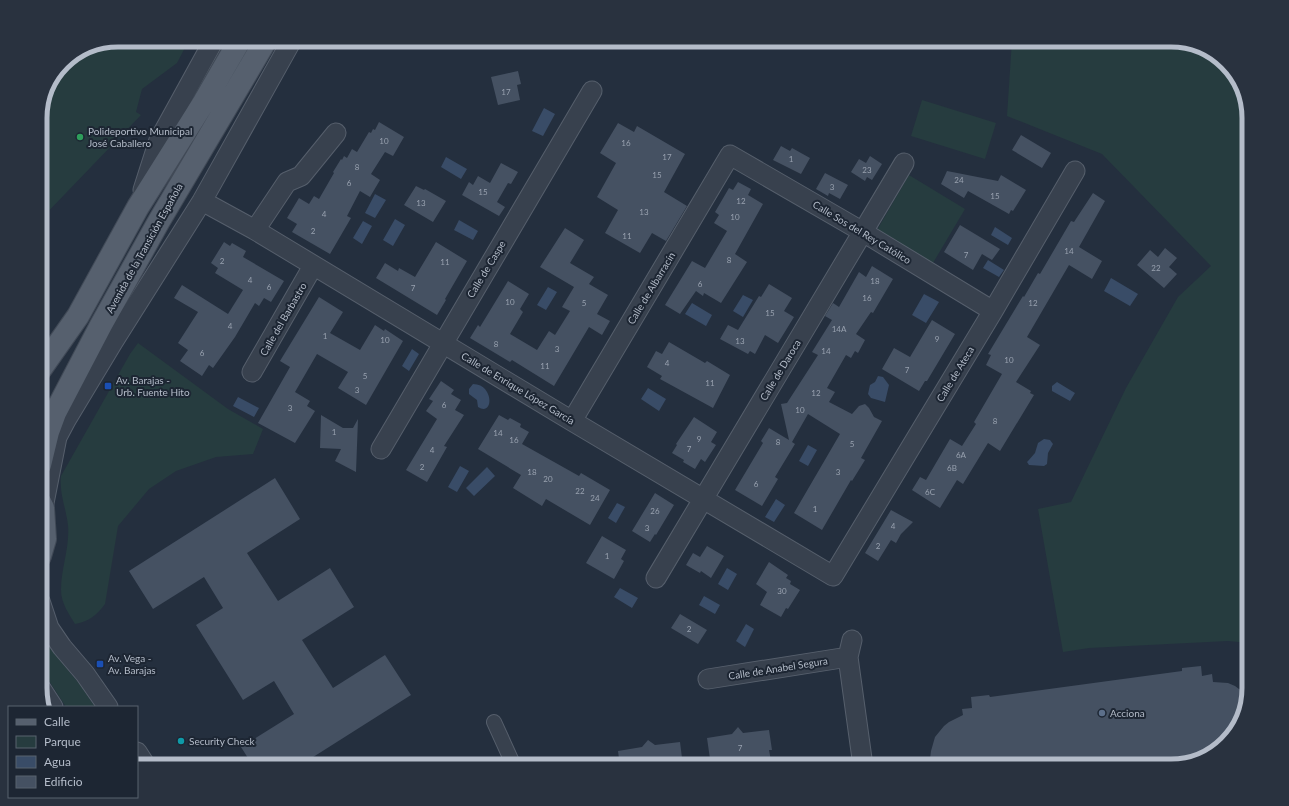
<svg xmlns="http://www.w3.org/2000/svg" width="1289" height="806" viewBox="0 0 1289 806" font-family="Lato,sans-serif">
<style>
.green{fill:#263c3f}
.water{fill:#394c67}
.building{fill:#455162}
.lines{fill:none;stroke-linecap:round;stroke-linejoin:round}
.pedestrian-casing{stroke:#565f6c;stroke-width:16}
.minor-casing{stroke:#565f6c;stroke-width:21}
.primary-casing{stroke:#414a57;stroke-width:24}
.pedestrian{stroke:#38414e;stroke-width:14}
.minor{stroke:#38414e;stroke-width:19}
.primary{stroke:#56606e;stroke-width:22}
.leisure-dot{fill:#2e9e5b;stroke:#1d2633;stroke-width:1.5}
.transit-dot{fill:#1a4fb4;stroke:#1d2633;stroke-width:1.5}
.service-dot{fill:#5c6f8a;stroke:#1d2633;stroke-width:1.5}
.culture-dot{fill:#0f9aa8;stroke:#1d2633;stroke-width:1.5}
.labels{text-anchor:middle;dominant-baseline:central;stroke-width:4;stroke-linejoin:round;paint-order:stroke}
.number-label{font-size:8px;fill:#98a1af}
.poi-label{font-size:10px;fill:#b4bcc9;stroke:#1d2633;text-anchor:start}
.street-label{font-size:10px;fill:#b4bcc9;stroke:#1d2633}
.rim{fill:none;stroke:#b4bcc9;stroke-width:5}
</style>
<rect width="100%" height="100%" fill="#242f3e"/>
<!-- green -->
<path class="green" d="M118,40H189L177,63L142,89L136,112L141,115L40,220V113L46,88L63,63L88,46Z
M1012,40H1171L1210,51L1238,79L1249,113V643L1228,641L1089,648L1063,652L1038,509L1071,502L1126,388L1178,297L1211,266L1102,154L1007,116Z
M922,100L996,123L985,159L911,136Z
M909,175L965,209L933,263L877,230Z
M138,343L228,409L263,429L253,454L216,457L176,471L149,489L118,526L105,604C97,615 88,622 75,624C69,614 61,603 61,590C61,568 70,547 68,525C66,508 59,493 61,476L130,354Z
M45,642L81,686L95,707H66L40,667V646Z"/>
<!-- water -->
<path class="water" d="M544,108L555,114L543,136L532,131Z
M446,157L467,169L461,179L441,167Z
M375,194L386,200L375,218L365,213Z
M395,219L405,225L393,246L383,240Z
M459,220L478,231L473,240L454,230Z
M363,221L372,226L362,244L353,238Z
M995,227L1012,238L1008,245L991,235Z
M988,260L1004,270L999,277L983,268Z
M1111,278L1138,294L1130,306L1104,291Z
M548,287L557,292L546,310L537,305Z
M924,294L939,302L926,323L912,315Z
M743,295L753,300L743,317L733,311Z
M692,303L712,315L706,326L685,314Z
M412,349L419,354L409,371L402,366Z
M878,376L883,377L889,385L885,402L871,398L868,394L870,385L875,382Z
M1057,382L1075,393L1070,401L1052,391V386Z
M473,384C494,384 494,417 478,407L477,400L469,394V389Z
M648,388L666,399L659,411L641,399Z
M238,397L259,408L254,417L233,406Z
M1044,439L1050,440L1053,444L1048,453L1047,464L1044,466L1029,465L1027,462L1028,461L1035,453L1038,443Z
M808,445L817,450L808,466L799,461Z
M460,466L469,471L457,492L448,487Z
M487,467L495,476L474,496L466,488Z
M776,499L785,505L774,522L765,517Z
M617,503L625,507L616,523L608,518Z
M727,568L737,574L728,590L718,584Z
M620,588L638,598L632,608L614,597Z
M704,596L720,605L715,614L699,605Z
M746,624L754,629L745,647L736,641Z"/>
<!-- building -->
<path class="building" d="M518,71L521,84L517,85L520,100L498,105L491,77Z
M379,122L404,137L393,156L385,152L371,174L380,180L370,197L360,191L347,216L351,218L330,254L292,232L297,224L287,218L299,198L309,204L314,196L319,199L334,173L333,172L341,159L342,160L344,156L347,158L352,149L357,152L369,132L371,133L373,129L375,130Z
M618,123L634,132L637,126L685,154L664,192L687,206L666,241L652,233L640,253L605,233L618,210L597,197L616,163L600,153Z
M1021,135L1051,153L1042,168L1012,150Z
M781,146L790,151L792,148L810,158L801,174L773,160Z
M870,156L882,164L872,180L867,177L865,181L851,172L859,159L866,163Z
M501,163L518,172L511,184L508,183L497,202L505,207L499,216L462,195L469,182L473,185L478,176L490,183Z
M947,171L998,181L1001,175L1026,190L1013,211L1011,210L1009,214L968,191L964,198L941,184Z
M825,173L848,185L840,199L829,193L828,196L816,189Z
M738,182L751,189L748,195L763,204L735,254L747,262L721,303L704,293L703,296L696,291L680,314L665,305L692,261L705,268L727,231L714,223L719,215L715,212L729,188L733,190Z
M416,186L424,190L425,189L446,201L433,222L404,205Z
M1093,193L1105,201L1079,247L1102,261L1092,279L1069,265L1027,337L1040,345L1016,382L1031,391L1030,393L1034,395L1000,451L988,443L963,484L957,480L940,508L912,490L920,477L926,480L950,439L962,446L976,424L974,422L1002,374L986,365L991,355L988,354L1023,296L1024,297L1038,273L1040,274L1071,221L1074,222Z
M960,225L1000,249L992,260L982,254L973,270L944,252Z
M565,228L584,240L570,263L594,277L589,284L608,295L597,314L610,321L602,335L589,327L554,386L512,360L510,362L470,338L478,325L480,327L508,281L529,294L520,309L523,312L510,334L537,350L549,331L555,335L570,311L562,307L574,287L540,267Z
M224,242L230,246L232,243L246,251L243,257L284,281L271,302L264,298L259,306L255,303L235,337L213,368L209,365L202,376L180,361L188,350L178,343L198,312L174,298L182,285L228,314L243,290L215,273L218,268L211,263Z
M436,242L467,261L445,299L446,300L437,315L376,278L385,263L398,271L399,268L415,277Z
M1165,248L1177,258L1169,267L1177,274L1164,288L1137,265L1150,250L1158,257Z
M872,266L893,279L873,313L871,312L856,334L865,340L858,353L855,351L851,358L846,355L827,388L835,392L829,402L852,414L859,406L865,404L869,408L874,417L882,421L861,458L865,460L852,481L851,480L822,530L794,513L840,434L808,414L792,442L795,444L775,477L778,479L762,506L735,490L763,443L761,441L769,428L789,440L781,404L787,403L818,355L812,352L832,320L825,316L833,303L839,307L859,272L866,277Z
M769,284L792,298L784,311L794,317L778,343L765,335L755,354L750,351L748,354L720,339L728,325L738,330L759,296L761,297Z
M319,297L343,312L330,333L360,350L375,325L384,331L385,329L403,341L366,405L338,388L348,372L317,354L295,392L310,401L307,406L315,411L295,443L258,423L290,367L280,361Z
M932,320L955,334L927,381H925L919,391L882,369L894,348L910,357Z
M669,342L705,363L707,361L730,375L713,408L660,379L662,376L647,367L656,351L662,354Z
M441,381L454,390L451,394L461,400L455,410L464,415L444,446L447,447L427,482L406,470L437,419L426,411L433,401L429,399Z
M321,415L343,428H353L358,419L356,472L335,461L341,449L320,448Z
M499,415L508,420L510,418L521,424L520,427L529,432L522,444L579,476L581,473L610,490L590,525L546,499L542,506L513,488L521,475L478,449Z
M694,417L717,432L711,442L716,445L705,462L701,459L695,469L683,462L684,460L672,453L677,445L676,444Z
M275,478L300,519L247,553L278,601L330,568L354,607L302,640L333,688L385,655L411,695L299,766H253L241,747L294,714L274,681L243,700L196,625L223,608L204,577L153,609L129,571Z
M655,493L674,505L656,535L655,534L650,542L632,531Z
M891,510L913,522L901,534L896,543L891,540L878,561L865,553Z
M602,536L626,550L621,559L624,561L614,579L586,563Z
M707,546L724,556L711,578L701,571L700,573L686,565L693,553L700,557Z
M769,562L788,575L786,578L791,581L790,584L800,590L788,609L786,608L781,617L760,605L767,592L756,584Z
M680,614L707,630L698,644L671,628Z
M1201,666L1202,676L1212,674L1213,682L1228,683L1235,686L1247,695L1238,727L1210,755L1171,766H932L930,759L931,751L935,737L944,726L949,722L963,715L962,709L972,708L971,697L989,695L990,697L1182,671V668Z
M738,727L743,733L769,730L772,750H769L772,766H711L707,738L732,734Z
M648,740L655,745L680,742L683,766H620L618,751L642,747Z"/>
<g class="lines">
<!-- pedestrian casing -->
<g class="pedestrian-casing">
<path id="pedestrian" d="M494,722L514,766"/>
</g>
<!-- minor casing -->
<g class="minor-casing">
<path id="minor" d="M143,190L159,140L214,40
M202,201L255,230L572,421L833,576L993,311L1075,171
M255,230L287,182L301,176L336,133
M252,372L313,266
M572,421L730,155L863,232L993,311
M381,449L592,91
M43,508L57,437L66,420L113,342L202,201L292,40
M656,578L904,163
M40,601L49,628L62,647L85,674L108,707
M848,657L863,766
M708,679L848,657L852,640
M40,687L53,707
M137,752L146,766"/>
</g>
<!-- primary casing -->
<g class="primary-casing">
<path id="primary" d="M40,370L78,316L138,207L204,102L240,40
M40,465L48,432L55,413L101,325L159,221L266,40
M40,502L43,508L45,539L40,556"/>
</g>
<!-- pedestrian -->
<use href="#pedestrian" class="pedestrian"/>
<!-- minor -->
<use href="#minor" class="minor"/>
<!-- primary -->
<use href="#primary" class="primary"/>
</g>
<!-- markers -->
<circle class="leisure-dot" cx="80" cy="137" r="4"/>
<g class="transit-dot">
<rect x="104" y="382" width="8" height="8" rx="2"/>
<rect x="96" y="660" width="8" height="8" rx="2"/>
</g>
<circle class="service-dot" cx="1102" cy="713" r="4"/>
<circle class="culture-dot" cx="181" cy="741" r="4"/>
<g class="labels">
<!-- number labels -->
<g class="number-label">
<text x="506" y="92">17</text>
<text x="384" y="141">10</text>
<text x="626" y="143">16</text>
<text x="667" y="157">17</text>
<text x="791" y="159">1</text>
<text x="357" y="167">8</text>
<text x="867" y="170">23</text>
<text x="657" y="175">15</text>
<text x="959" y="180">24</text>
<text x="349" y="183">6</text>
<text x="832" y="187">3</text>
<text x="483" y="192">15</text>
<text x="995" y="196">15</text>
<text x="741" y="201">12</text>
<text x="421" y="203">13</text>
<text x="644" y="212">13</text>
<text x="324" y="214">4</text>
<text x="735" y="217">10</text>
<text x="313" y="231">2</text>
<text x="627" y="236">11</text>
<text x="1069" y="251">14</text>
<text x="966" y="255">7</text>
<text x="729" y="260">8</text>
<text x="222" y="261">2</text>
<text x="445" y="262">11</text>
<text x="1156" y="268">22</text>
<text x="250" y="280">4</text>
<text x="875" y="281">18</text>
<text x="700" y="284">6</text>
<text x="269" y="287">6</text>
<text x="413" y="288">7</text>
<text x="867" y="298">16</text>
<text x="510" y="302">10</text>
<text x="584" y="303">5</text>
<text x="1033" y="303">12</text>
<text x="770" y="313">15</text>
<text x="230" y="326">4</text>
<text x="839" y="329">14A</text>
<text x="325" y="336">1</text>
<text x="937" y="339">9</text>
<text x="385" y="340">10</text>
<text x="740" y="341">13</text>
<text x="496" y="344">8</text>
<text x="557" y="349">3</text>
<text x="826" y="351">14</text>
<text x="202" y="353">6</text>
<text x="1009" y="360">10</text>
<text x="667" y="363">4</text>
<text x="545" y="366">11</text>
<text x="907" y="370">7</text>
<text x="365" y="376">5</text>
<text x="710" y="383">11</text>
<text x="357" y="390">3</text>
<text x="816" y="393">12</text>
<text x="444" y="405">6</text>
<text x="290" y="408">3</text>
<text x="800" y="410">10</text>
<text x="995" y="421">8</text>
<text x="334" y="432">1</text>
<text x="498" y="433">14</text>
<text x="699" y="439">9</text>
<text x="514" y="440">16</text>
<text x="778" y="442">8</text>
<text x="852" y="444">5</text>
<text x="689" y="449">7</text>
<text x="432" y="450">4</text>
<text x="961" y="455">6A</text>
<text x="422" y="467">2</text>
<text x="952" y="468">6B</text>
<text x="532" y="472">18</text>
<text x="838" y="472">3</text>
<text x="548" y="479">20</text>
<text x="756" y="484">6</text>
<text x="580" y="491">22</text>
<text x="930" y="492">6C</text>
<text x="595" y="498">24</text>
<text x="815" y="509">1</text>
<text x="655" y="511">26</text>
<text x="893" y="526">4</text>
<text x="647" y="528">3</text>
<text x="878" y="546">2</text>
<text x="607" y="556">1</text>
<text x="782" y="591">30</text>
<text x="689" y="629">2</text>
<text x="740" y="748">7</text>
</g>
<!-- poi labels -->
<g class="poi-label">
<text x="88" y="131">Polideportivo Municipal<tspan x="88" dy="12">José Caballero</tspan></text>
<text x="116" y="380">Av. Barajas -<tspan x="116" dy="12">Urb. Fuente Hito</tspan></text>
<text x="108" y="658">Av. Vega -<tspan x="108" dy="12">Av. Barajas</tspan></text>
<text x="1110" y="713">Acciona</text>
<text x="189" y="741">Security Check</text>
</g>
<!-- street labels -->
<g class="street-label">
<text transform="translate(862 232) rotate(31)">Calle Sos del Rey Católico</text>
<text transform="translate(144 248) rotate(-61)">Avenida de la Transición Española</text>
<text transform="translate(486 269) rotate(-59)">Calle de Caspe</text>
<text transform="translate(651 288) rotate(-59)">Calle de Albarracín</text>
<text transform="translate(283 319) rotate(-60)">Calle del Barbastro</text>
<text transform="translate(780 370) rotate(-59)">Calle de Daroca</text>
<text transform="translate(955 374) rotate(-59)">Calle de Ateca</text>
<text transform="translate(518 388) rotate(31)">Calle de Enrique López García</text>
<text transform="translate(778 668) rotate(-9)">Calle de Anabel Segura</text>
</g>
</g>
<!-- crop -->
<path d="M0 0H1289V806H0ZM118 47H1171A71 71 0 0 1 1242 118V688A71 71 0 0 1 1171 759H118A71 71 0 0 1 47 688V118A71 71 0 0 1 118 47Z" fill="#29323f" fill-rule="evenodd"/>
<path class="rim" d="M118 47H1171A71 71 0 0 1 1242 118V688A71 71 0 0 1 1171 759H118A71 71 0 0 1 47 688V118A71 71 0 0 1 118 47Z"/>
<!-- legend -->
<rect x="8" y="706" width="130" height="92" fill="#1d2633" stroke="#59626f"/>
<rect x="16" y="719" width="20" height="6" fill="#56606e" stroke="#59626f"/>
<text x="44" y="726" font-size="12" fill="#b4bcc9">Calle</text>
<rect x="16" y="736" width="20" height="12" fill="#263c3f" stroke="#59626f"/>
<text x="44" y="746" font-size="12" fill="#b4bcc9">Parque</text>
<rect x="16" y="756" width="20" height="12" fill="#394c67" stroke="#59626f"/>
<text x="44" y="766" font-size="12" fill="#b4bcc9">Agua</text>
<rect x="16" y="776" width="20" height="12" fill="#455162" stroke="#59626f"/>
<text x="44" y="786" font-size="12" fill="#b4bcc9">Edificio</text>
</svg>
